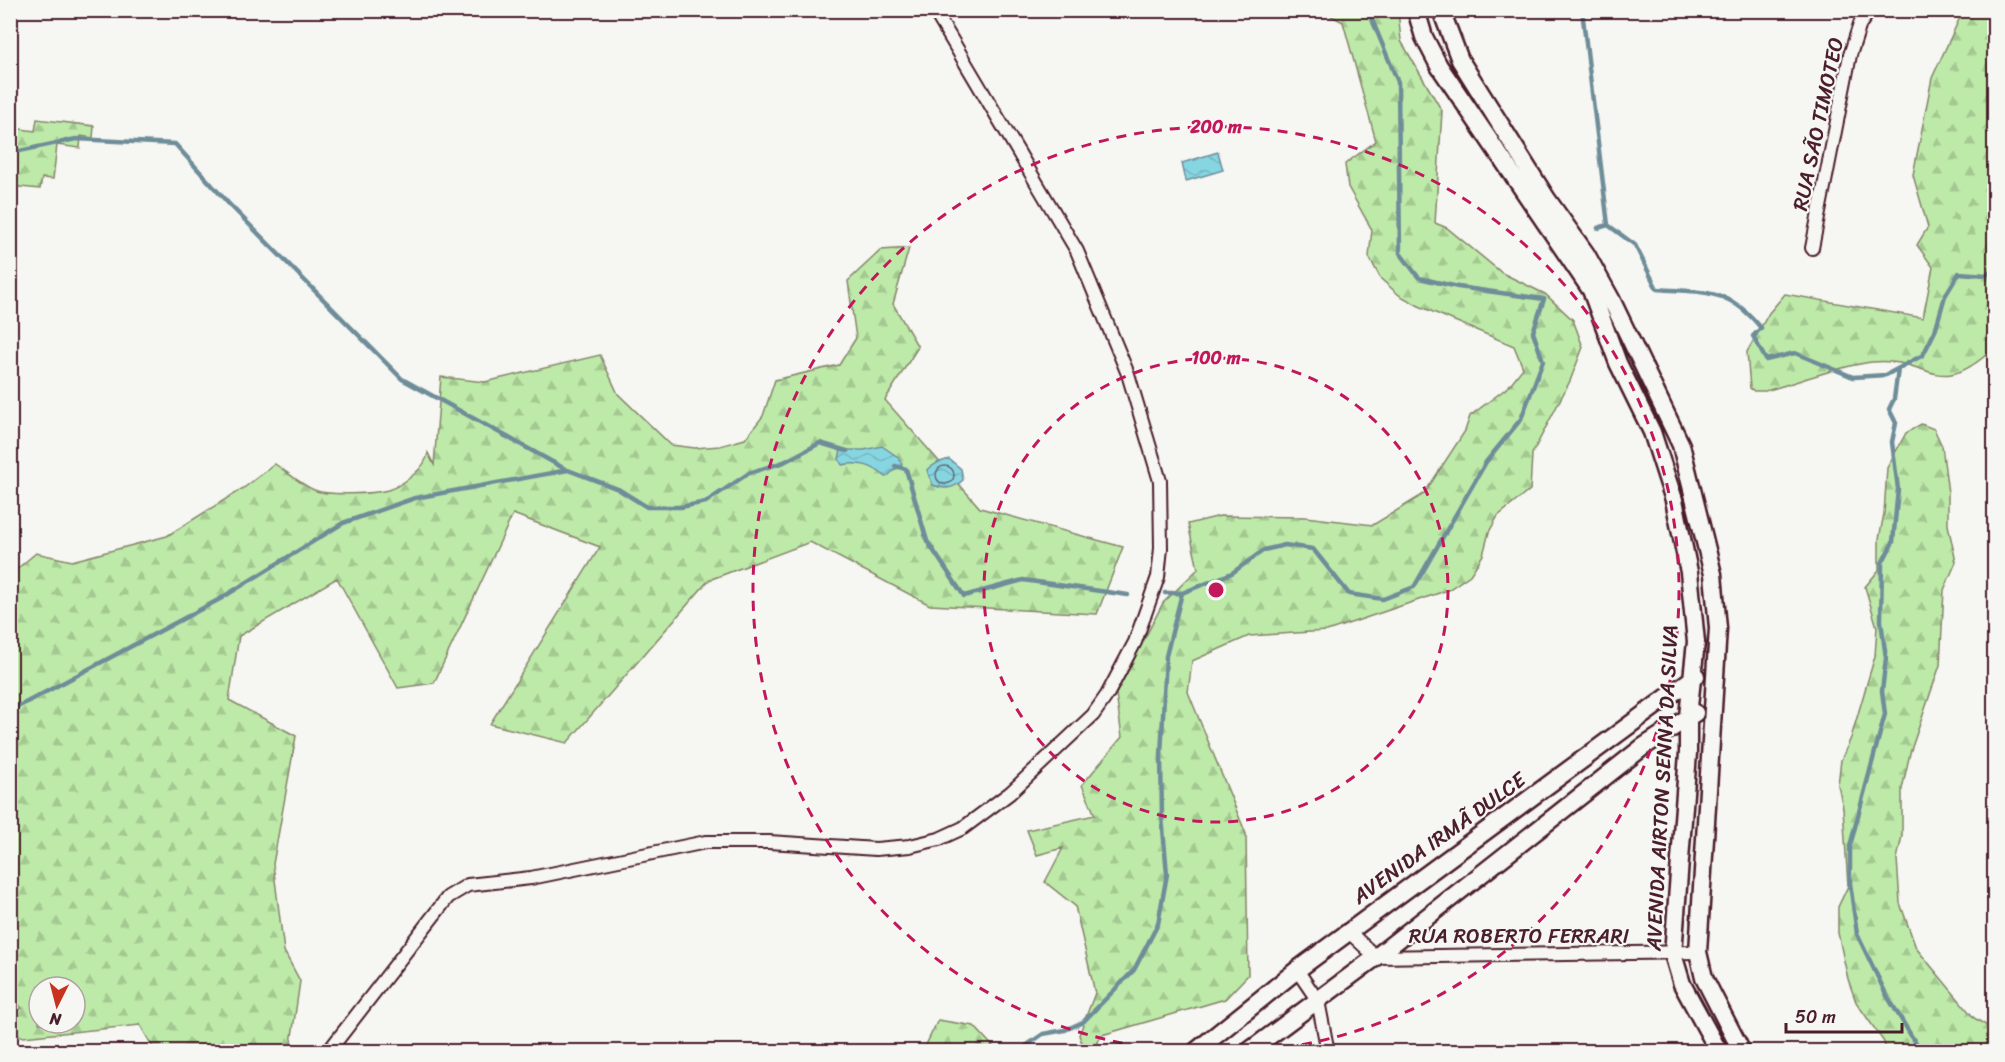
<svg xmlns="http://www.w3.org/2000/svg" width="2005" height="1062" viewBox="0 0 2005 1062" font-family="Sriracha,sans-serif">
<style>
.forest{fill:url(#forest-firs);stroke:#84846a;stroke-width:1.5;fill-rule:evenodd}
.water{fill:url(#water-waves);stroke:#6e8d99;stroke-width:1.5}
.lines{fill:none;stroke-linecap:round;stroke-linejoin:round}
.shore{stroke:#626874;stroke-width:1.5}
.stream{stroke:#6e8d99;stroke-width:4.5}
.street-casing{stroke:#4a1f2b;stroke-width:16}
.secondary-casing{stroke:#4a1f2b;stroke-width:21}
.street{stroke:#f6f6f2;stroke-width:12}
.secondary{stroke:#f6f6f2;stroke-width:16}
.ring{fill:none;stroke:#c2185b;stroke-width:3;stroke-dasharray:10 8}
.labels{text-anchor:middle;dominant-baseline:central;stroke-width:4.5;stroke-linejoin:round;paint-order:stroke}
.street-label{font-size:21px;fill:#4a1f2b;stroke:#f6f6f2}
.centre{fill:#c2185b;stroke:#f6f6f2;stroke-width:3}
.ring-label{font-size:18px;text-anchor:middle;font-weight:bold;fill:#c2185b;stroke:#f6f6f2;stroke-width:4.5;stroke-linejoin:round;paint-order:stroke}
</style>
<defs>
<pattern id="forest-firs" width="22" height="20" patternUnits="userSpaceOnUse" patternTransform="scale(1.5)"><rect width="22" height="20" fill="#bdeaa8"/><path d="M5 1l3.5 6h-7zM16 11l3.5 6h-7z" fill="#a4c891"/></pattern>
<pattern id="water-waves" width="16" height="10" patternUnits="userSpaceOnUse" patternTransform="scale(1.5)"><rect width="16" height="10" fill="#86d6e2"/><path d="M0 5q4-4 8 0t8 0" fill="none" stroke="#75b7c2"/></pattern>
</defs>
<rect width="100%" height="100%" fill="#f6f6f2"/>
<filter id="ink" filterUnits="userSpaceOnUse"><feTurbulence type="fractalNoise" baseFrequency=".0167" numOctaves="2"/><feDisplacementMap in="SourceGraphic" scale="12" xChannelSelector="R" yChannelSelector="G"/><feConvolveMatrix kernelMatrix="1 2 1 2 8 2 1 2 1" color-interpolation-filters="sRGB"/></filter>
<g filter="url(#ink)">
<!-- forest -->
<path class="forest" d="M1322,11H1398L1401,41L1442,111L1435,223L1447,228L1502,273L1545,294L1573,320L1583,347L1570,381L1532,454L1530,490L1498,516L1489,532L1483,555L1470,575L1448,590L1327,631L1249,636L1192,661L1188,692L1246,834L1248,975L1225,999L1102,1035L1092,1051H1085L1079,1035L1095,993L1075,906L1045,882L1063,848L1037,855L1027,830L1095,815L1082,785L1122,737L1116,694L1163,603L1198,569L1188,524L1220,516L1305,517L1373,525L1424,494L1465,431L1470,416L1508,387L1523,368L1514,346L1419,306L1399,295L1381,279L1369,257L1372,230L1348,187L1345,164L1376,141L1343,22Z
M1963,11H1994V348C1936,402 1930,356 1872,362C1842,365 1795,383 1765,391H1754L1750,388L1747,352L1769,313L1785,294L1923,318L1933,267L1917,245L1928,227L1913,175L1932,78Z
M11,116H14L13,128L35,131L37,119L94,126L93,138L81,136L80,148L57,145L53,179L42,178L40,189L11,186Z
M909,248L893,304L918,347L885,400L980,508L1123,547L1097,614L930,605L810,542L709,580L567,743L490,724L600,547L513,514L434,683L398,688L337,578L239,636L229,700L296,736L273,864L284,951L300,981L290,1050L155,1051L140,1025L23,1037L11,1031L10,1014L22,1008L14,1000H10L11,574L36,553L72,561L167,536L245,487L275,464C287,472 300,484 314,490C328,496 373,494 388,490C403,485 426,468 428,453L434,465L441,377L485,382L600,355L618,394L671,445L695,448L720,446L745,439L763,416L775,380L839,365L856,338L848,281L881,250ZM39,987H75V1023H39Z
M1921,424L1934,429L1942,446L1948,493V525L1956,562L1944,590L1940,665L1910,753L1902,789V836L1897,859L1900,903L1916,948L1974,1018L1994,1030V1051H1886L1884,1042L1856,1002L1848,979L1838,933V907L1848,886L1843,808L1838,785L1841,760L1851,738L1875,656L1877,627L1865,587L1879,570V539L1884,514L1887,468L1906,433Z
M938,1020L974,1026L997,1051H923Z"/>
<!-- water -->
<path class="water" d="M1218,152L1223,170L1186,181L1182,163Z
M882,446L898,457L902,464L886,477C873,466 860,461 842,465L839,459L841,450H864Z
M949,459L961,469L963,480C953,489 945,490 933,485L927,470L937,463Z"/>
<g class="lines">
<!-- shore -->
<path class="shore" d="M936 475a9 9 0 1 1 18 0a9 9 0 1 1-18 0Z"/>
<!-- stream -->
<path class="stream" d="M1582,10L1608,225
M10,153L76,139L175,144L228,203L402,379L567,470
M1598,228L1608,225L1635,245L1657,289C1705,293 1728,287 1761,328L1753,336L1766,360L1795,353L1853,377L1886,375L1923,355L1935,331L1945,296L1959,273L1986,275L1994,268
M1898,369L1894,399L1889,409L1896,423L1892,442L1898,489L1893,542L1882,563L1881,621L1886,658L1882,691L1885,714L1850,846V883L1857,934L1886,994L1921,1052
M895,466L906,469L927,541L964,596L1023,580L1128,595
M1165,593H1182L1232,573L1264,550L1285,545L1313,549L1349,594L1383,599L1414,587L1486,462L1521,419L1543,361L1533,332L1544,299L1458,287L1419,278L1400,253L1398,82L1368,10
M10,711L220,599L343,523L415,498L568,470L618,489L647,507H681L706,502L749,473L784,462L820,443L847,451
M1017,1052L1043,1034L1065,1030L1083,1022L1134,970L1158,924L1167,874L1162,817L1161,756L1166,656L1182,593"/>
<!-- street casing -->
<g class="street-casing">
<path id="street" d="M1812,248L1850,55L1860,24L1870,10
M1349,932L1376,957L1698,952
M1297,970L1318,1001L1328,1052
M328,1052L448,897L468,885L531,878L706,842H769L876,849L910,846L939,839L963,828L1010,793L1093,715L1107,695L1135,642L1158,577L1161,548L1160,481L1128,374L1077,251L934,10"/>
</g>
<!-- secondary casing -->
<g class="secondary-casing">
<path id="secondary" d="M1416,10L1424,37L1439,66L1591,290L1618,363L1652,432L1674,500L1689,572L1696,642L1688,716V753L1673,954L1682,984L1719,1052
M1441,10L1460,60L1547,199L1586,254L1611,299L1681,445L1713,574L1718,628L1698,952L1704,978L1742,1052
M1195,1052L1297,970L1696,676
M1248,1052L1376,957L1643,747L1695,713"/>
</g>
<!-- street -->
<use href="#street" class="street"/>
<!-- secondary -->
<use href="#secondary" class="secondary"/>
</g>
</g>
<!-- distance rings -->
<g class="ring">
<circle cx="1216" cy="590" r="232"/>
<path d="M1176 1051A463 463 0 1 1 1256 1051"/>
</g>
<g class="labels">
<!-- street labels -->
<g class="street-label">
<text transform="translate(1818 124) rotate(-78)">RUA SÃO TIMOTEO</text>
<text transform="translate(1662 788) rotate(-87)">AVENIDA AIRTON SENNA DA SILVA</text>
<text transform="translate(1439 838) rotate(-36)">AVENIDA IRMÃ DULCE</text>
<text x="1519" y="936">RUA ROBERTO FERRARI</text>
</g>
</g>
<circle cx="1216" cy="590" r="9" class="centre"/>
<g class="ring-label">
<text x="1216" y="133">200 m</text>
<text x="1216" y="364">100 m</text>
</g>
<!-- margin -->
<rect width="2005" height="1062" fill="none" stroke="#f6f6f2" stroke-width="36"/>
<rect x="18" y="18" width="1969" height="1026" fill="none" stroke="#4a1f2b" stroke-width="2" filter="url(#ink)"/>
<!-- north arrow -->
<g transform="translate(57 1005) rotate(186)"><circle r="28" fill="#f6f6f2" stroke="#b1a0a2" stroke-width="1.5"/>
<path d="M0-4.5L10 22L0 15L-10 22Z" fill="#c8321e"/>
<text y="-9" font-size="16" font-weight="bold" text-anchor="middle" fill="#4a1f2b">N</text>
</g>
<!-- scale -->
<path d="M1786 1023v9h116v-9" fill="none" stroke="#4a1f2b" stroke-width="3"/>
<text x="1795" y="1023" font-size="18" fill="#4a1f2b" stroke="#f6f6f2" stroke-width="4.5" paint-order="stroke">50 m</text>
</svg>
